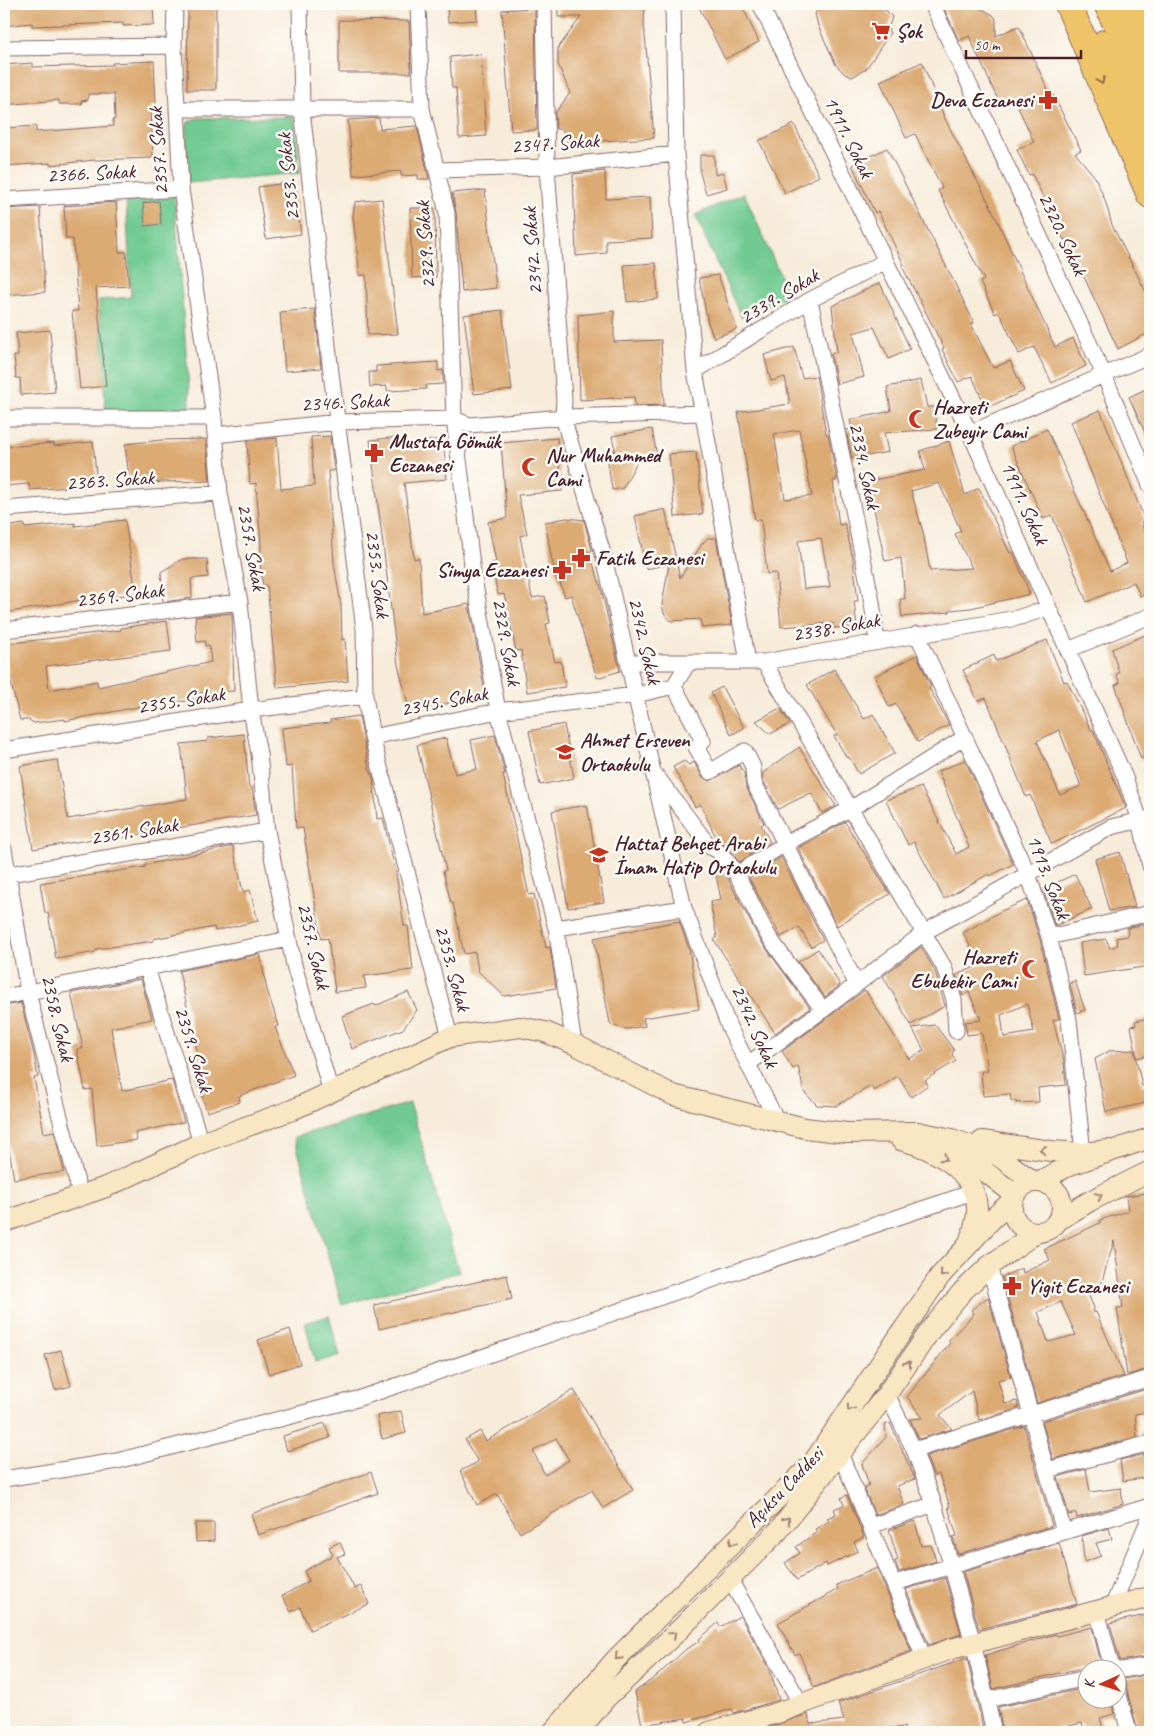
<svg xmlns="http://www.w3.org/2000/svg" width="1154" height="1736" viewBox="0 0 1154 1736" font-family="Caveat,sans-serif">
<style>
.green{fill:#70ca91;stroke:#5d745e}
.building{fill:#dcaa73;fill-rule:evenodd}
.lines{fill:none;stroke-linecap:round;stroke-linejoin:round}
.street-casing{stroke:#876768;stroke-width:17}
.secondary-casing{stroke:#876768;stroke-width:22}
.highway-casing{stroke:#876768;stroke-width:28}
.street{stroke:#fff;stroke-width:15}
.secondary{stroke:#f9e7c3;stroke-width:20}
.highway{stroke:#efc469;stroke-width:26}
.oneway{stroke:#946947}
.oneway2{stroke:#a28377}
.labels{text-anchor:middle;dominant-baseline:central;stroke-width:5;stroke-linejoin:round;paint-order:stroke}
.poi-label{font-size:21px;font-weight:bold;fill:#4a1f2b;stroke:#fdfcf7;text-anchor:start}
.street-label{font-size:21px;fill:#4a1f2b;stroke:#fdfcf7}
</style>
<rect width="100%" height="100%" fill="#fdfcf7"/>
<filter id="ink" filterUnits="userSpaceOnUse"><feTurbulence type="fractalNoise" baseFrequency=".02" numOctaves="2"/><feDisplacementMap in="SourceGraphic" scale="10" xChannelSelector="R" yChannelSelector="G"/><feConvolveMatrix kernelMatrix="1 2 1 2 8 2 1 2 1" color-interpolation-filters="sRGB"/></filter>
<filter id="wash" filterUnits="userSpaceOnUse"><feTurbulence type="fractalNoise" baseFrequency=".0096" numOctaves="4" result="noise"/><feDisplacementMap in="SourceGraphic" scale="20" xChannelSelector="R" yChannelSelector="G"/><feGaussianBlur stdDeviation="1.12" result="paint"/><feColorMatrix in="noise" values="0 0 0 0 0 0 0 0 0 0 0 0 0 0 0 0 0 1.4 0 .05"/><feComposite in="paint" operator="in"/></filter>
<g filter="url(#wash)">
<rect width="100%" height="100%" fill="#f7ecda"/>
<!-- green -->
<path class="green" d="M294,117L300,173L188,183L186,128L188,122L197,118Z
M744,193L789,295L741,317L695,215Z
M174,194L191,416L106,420L99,300L131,297L126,198Z
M410,1103L459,1272L342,1305L294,1137Z
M329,1316L340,1356L315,1362L305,1323Z"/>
<g id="blocks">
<!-- building -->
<path class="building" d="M4,4H153L154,25L123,26V23L32,26V23L4,26Z
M188,4H216V90H187Z
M447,4H476L477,20L448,22Z
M558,4H645L644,24L654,138L568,143L562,129H556L555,113L570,93L558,64V48L581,17H558Z
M706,4H741L759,42L725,59L699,7Z
M832,4L878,6L886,10L892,17L888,29L890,33L866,69L852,77L845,74L836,65L818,26L815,13L822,7Z
M942,4H973L993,15L996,19V36L1019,26L1049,92L1051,91L1081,150L1075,153L1095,177L1105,200L1112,225L1150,300V332L1118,349L1066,239L1064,240L1032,174L1029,175L1017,150L1034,142L1013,96L999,102L969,36L959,41Z
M535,8L537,130L511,131L502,10Z
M339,20L409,21L411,73H339Z
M481,54L486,136L459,138L456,88H452L450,57Z
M154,61L156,106H151L153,158L95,160L50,165V163L4,166V128L36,126V132L113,126V120L115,119L114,94H88V100L81,101L82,104H59V100L4,105V65L33,63V67L113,65L112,63Z
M922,62L945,119L992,209L1055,347L1073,338L1086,366L1052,383L1034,347L1019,354L999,312L995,314L980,282L984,280L938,190L942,188L915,134L906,138L880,81Z
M379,118L380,129L417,126L429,179H418V175L401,176V171L353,175L348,120Z
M794,124L819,176L785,193L759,141Z
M887,148L961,296L974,323L971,324L993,368L1010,361L1024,391L986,408L972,376L958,382L942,349L944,348L902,266L904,265L878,211L875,213L852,165Z
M700,155H714L715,175L723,173L727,188L706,194L700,173Z
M605,171L606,199L650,197L652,238L606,240V253L576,256L573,174Z
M294,182L301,234L266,239L258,187Z
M485,190L496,288L462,292L456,213L452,193Z
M382,199L398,334L368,335L366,275H360L353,216L355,202Z
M159,201L161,224L145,226L143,203Z
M116,202L119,252H126L129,286L96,288L106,386L80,389L72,311H78L73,239H66L64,206Z
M40,207L45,292L4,295V209Z
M410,208H435L436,277L412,278Z
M656,263L658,299L627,302L624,265Z
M718,275L737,329L714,338L708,323L699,278Z
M880,283L910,349L889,359L874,327L853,333L864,377L837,384L831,354L837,352L832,306Z
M315,309L321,368L285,371L280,312Z
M502,310L512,390L474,394L464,315Z
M614,311V342L661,340L664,405L635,406L634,397L580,400L578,315Z
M50,330L55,392L21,395L20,378H16L14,356H18L16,333Z
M794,347L802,378L816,376L826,434H828L837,480L833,481L839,525L845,524L853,559L858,601H854L857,627L833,628V623L781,627L776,573L767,574L761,519L755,520L738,412L790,404L785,377L771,381L764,355ZM799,430L812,496L785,499L774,434ZM821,538L830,587L804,589L798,541Z
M438,362V371L443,370V384L426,385V389L387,391V386L370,387L369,372H376V366Z
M921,380L927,407H935L937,429L884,433L888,452L852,459L846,430L852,429L850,420L891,411L887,387Z
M1150,387V444L1129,397Z
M1100,410L1145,520L1141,522L1150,545V592L1140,596L1134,582L1087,602L1052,515L1043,519L1011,446L1047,429L1110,571L1127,563L1071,422Z
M652,429L657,456L638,460L623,488L612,490L607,455L615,451L612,436Z
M330,436L334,471H328L334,563L341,606L342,640L345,639L348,681L277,688L267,586H263L260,564L261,545L256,483L250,484L247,441L277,438L281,489L314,486L311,437Z
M399,437L400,444L443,439L447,479L404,483L414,559L419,558L422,613L469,604L486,699L453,705V702L410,712L398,665L370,440Z
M557,438L562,491L518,495L527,534L520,536L532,598L545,596L550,623L546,624L555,662L561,661L565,687L527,692L521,650L516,651L504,594L498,595L491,563L496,562L488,522L507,518L501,443Z
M206,439L210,481L162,482L130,486L125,444L161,440Z
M949,441L965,495L979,488L1010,553L1013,552L1030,594L971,608L950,610V612L902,617L900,599H905L901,558L885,561L868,481L925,470L920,451ZM939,483L961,531L955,534L972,568L930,571L923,532L911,491Z
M93,442L97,485L30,490L29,484L4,486V447L54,443V446Z
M696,452L703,514L675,517L669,454Z
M665,509L680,578L702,544L708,538H716L732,625L702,628L700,619L671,621L664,613L662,605L669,564L646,569L635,516Z
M567,518L584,520L592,550L589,552L600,584L620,671L597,678L571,595L565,597L552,561L545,522Z
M125,520L136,594L88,599L4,613V527L24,524L25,528L75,523V526Z
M182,559H207L208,577L191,579L192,598L163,602L161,572Z
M232,613L234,691L193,693L194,700L158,705V703L65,721V719L34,723L29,720H20L8,672L4,644L121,630V628L167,621L171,651L46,666L49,690L97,681L98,687L211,662L209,645L205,646V641L197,642L195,617Z
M1150,633V755L1141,759L1115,685L1120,683L1116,674L1119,673L1112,649Z
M1047,640L1064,682L1067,681L1091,730H1093L1126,808L1052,844L1030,795L1026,797L986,698L978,701L963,670L994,655L996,661ZM1059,730L1081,786L1060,795L1037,741Z
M917,655L931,687L929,688L949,725L918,742L896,704L889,707L875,676Z
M834,669L864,719L873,714L895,753L859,774L849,757L847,758L834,736L837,735L807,685Z
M722,687L744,728L731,735L711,693Z
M780,708L790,724L770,734L756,721Z
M359,716L369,768L373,777L377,819L383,818L396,873L404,926H408L413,970L364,976L366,988L335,992L328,938L321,939L303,828H296L292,766L286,767L282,728L330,723V720Z
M564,724L574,778L540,785L529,731Z
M244,734L249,788L252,787L256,815L94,842V839L33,849L20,766L57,760L68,819L187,799L181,744L208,741V738Z
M495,735L505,774H503L529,895L534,894L546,948L550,947L556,988L504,996L478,971L475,952L464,954L453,903H451L443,871L446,870L417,745L446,738L455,774L477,769L471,740Z
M799,747L836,806L822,813L811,793L778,809L763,780V773Z
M965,760L1013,864L990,876L989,874L944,899L914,842L908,845L886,800L921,787L956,854L969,847L938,771Z
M684,761L689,765L694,762L702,777L710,781L739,765L744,773L746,787L764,823L761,825L770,842L739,862L725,845L718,841L700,804L695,807L673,767Z
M587,805L604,902L568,908L552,811Z
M845,822L890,894L837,926L798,848Z
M233,846L243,892L250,890L258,921L215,931L214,927L153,939L154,941L96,949V952L56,959L48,913H45L40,883L145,867V865Z
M1120,852L1135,907L1109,911L1095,859Z
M781,857L823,940L811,947L799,927L781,937L749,878Z
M713,860L727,877L760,940L810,1008L775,1033L714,940L717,937L710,902L721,900Z
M1075,874L1092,909L1055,926L1043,889Z
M1027,900L1040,940L1059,1019L1053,1020L1064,1062L1066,1085L1038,1088L1039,1102L1016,1103V1101H1011L1010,1094L983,1096L981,1071H988L982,1033L967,1035L965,1022L981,1020L969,992L963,996L956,975L980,965L963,933L1001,911ZM1027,1004L1034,1032L1004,1037L1001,1015Z
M679,921L689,949L699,1009L643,1018L645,1026L627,1029L613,1026L610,1023L594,938Z
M1150,923V966L1084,976L1080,943L1106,939L1110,948L1118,945L1116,938L1128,936L1127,928Z
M921,947L935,971L945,1006L911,1025L883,976Z
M818,949L840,985L825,997L798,962Z
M260,954L267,990L279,1026L275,1027L294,1075L239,1096L240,1102L207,1112L195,1075L202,1073L179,971Z
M141,979L152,1019L111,1028L122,1091L172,1080L184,1122L135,1133L137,1140L97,1146L92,1089L85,1090L77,1049L83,1048L71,993Z
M1075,981L1085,1010L1077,1013L1070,983Z
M865,990L909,1059L924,1050L912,1028L935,1025L954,1050L952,1054L956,1061L925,1080L928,1085L911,1097L898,1076L874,1091L871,1086L836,1106L817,1105L804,1092L798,1066L793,1069L782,1051Z
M408,992L417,1010L403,1029L352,1049L342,1016L374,1004L375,1006Z
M21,1003L34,1055L38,1077L34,1078L44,1133L54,1131L64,1172L14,1179L6,1132H4V1006Z
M1150,1018V1055L1137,1058L1131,1026L1136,1025L1135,1021Z
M1134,1050L1142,1086L1149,1084L1150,1102L1106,1112L1095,1059L1109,1051Z
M1147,1193V1199L1150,1198V1346L1145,1347L1150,1369L1127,1375L1117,1308H1123L1114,1241L1100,1288L1086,1289L1094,1308L1093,1312H1096L1124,1376L1037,1403L1002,1277L1022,1268L1023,1273L1050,1260L1044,1249L1100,1223V1220L1128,1211L1126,1196ZM1061,1302L1076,1335L1048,1342L1038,1312Z
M507,1275L512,1299L379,1329L374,1305Z
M988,1297L1011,1377L998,1380L1005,1404L1017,1401L1019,1408L979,1420L972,1391L940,1415L952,1429L919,1439L910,1419L923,1418L907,1397L950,1343L948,1341L974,1314L971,1310Z
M290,1329L300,1364L269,1374L258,1340Z
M61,1350L71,1386L55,1390L45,1355Z
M1150,1388V1407H1147L1148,1412L1135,1414L1137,1437L1053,1459L1042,1421Z
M574,1390L633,1490L603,1508L592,1490L520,1533L497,1494L477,1505L460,1471L478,1462L465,1440L480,1431L486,1441ZM556,1438L569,1460L545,1475L533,1451Z
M401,1411L406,1433L382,1439L377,1416Z
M325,1423L330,1438L287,1451L283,1436Z
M890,1423L915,1479L897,1486L904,1504L875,1515L864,1487L869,1485L862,1464L886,1437L885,1425Z
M1024,1426L1052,1526L958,1554L953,1537L957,1536L948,1507H950L939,1474L934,1476L926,1456Z
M1150,1453V1477L1123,1481L1120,1460Z
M1086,1469L1090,1492L1121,1488L1123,1504L1077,1518L1076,1513L1069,1515L1058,1477Z
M371,1472L378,1493L258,1535L251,1514Z
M847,1495L864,1537L854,1542L858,1551L827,1566L826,1563L797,1580L785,1563L800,1553L796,1547L817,1532L815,1529L829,1521L827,1518L836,1514L834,1509L844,1505L841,1498Z
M915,1521L921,1546L931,1545L936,1561L899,1572L895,1561L898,1560L889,1530Z
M195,1523H214V1541L196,1542Z
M1109,1528L1112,1539L1096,1543L1101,1556L1084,1562L1082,1536Z
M340,1542L345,1554L337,1557L355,1589L361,1586L369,1604L310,1630L300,1607L291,1612L282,1596L309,1581L304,1571L333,1555L329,1547Z
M1059,1543L1077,1604L979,1629L963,1572Z
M877,1568L911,1651L814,1687L799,1653L795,1655L778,1623L838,1589L836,1585Z
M945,1578L961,1634L929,1645L906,1589Z
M1150,1614V1656L1120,1661L1110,1623Z
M740,1616L769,1667L779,1700L734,1713L732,1709L686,1722V1718L642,1725L635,1692L658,1675L686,1649L700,1641L699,1639L718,1623L720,1627Z
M1092,1627L1102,1667L1081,1668L993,1689L985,1655L1056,1634L1057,1636Z
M967,1658L984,1732H904V1727L855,1732H762L761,1730L808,1714L810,1724L844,1720L838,1703Z
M1150,1674V1732H1138L1124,1679Z
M1085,1688L1086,1698H1110L1114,1714L1100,1718L1104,1732H1085L1082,1723L1051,1730L1052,1732H1003L998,1707Z"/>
</g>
</g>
<g filter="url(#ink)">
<use href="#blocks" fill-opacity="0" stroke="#876768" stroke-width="1"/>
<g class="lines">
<!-- street casing -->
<g class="street-casing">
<path id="street" d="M175,4L174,46L181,189L214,418L220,493L240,602L251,710L259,754L267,831L294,965L331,1092
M300,4L302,109L331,373L364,629L365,696L372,737L450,1037
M418,4L422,109L447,213L454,419L473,573L498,711L556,928L574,1044
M544,4L547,167L564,400L563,417L604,557L684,908L729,1027L777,1121
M673,4L676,154L695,371L748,662
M760,4L970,433L1124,775L1140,820L1150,866
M932,4L1104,375L1150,485
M4,48L174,46
M177,109H422
M438,170L547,167L676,154
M4,200L181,189
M810,300L872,602L877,642
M695,371L810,300L886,261
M4,418H214L215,435L338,422L454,419L469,425L563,417L703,413
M970,433L1150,355
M4,509L220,493
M4,630L240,602
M917,634L1028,874L1049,937L1069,1020L1083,1153
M1068,650L1150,616
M628,662H764L1017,618L1048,608
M764,662L944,967L954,1000L956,1031
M688,663L674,686L703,741L696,747L710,772L745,751L753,767L754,783L856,983
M372,737L498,711L636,695L674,686
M4,750L251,710L365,696
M655,774L710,847C733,853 755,915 768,935C785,961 805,985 823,1010L925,932L1111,827L1150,818
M4,849L28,993L80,1194
M9,874L267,831
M737,874L783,845L852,808L965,737
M556,928L684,908
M1049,937L1150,913
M147,968L201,1143
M4,997L289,939
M748,1064L823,1010
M989,1266L1064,1532
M887,1394L914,1450L934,1504L973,1643L994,1732
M914,1450L1150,1378
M840,1453L924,1658
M1047,1470L1150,1443
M4,1479L117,1461L357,1399L973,1192
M871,1526L934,1504
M730,1580L801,1704
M895,1583L1150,1506
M1112,1607L1150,1516
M1097,1611L1112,1668
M1116,1671L1150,1665
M1116,1684L1129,1732
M987,1700L1086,1678"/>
</g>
<!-- secondary casing -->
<g class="secondary-casing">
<path id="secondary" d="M901,1140C933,1148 975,1170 977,1208C978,1220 973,1231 969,1242
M982,1141L1051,1151L1083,1153L1109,1150
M954,1147L1015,1195
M1012 1207a25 25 0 1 1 50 0a25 25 0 1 1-50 0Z
M1038,1182L1070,1165L1150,1138
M1057,1221L1090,1201L1150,1171
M4,1222L106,1187L201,1143L292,1110L450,1037L520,1027L545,1032L574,1044L673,1095L805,1128L847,1133L918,1132L952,1139L997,1155L1034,1182
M553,1732L616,1659L812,1464L940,1276L992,1219L1012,1201
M578,1732L606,1698L675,1634L779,1530L887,1394L932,1328L962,1292L989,1266L1037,1232
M709,1732L777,1713L951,1649L1150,1597"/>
</g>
<!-- highway casing -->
<g class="highway-casing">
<path id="highway" d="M1068,4L1150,195
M1107,4L1150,99
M1128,4L1150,51
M1104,43L1150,146"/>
</g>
<!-- street -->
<use href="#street" class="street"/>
<!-- secondary -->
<use href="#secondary" class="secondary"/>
<!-- highway -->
<use href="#highway" class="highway"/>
</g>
<!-- one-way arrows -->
<defs><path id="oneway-chevron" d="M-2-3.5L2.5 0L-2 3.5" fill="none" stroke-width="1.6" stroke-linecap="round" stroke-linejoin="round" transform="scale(1.25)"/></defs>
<use class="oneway" href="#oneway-chevron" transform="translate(1101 81) rotate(67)"/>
<g class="oneway2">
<use href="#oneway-chevron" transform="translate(1043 1150) rotate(-173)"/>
<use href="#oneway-chevron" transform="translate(944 1158) rotate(35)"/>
<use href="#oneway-chevron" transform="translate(1099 1196) rotate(-26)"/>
<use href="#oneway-chevron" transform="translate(943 1274) rotate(129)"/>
<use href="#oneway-chevron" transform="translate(908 1364) rotate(-55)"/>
<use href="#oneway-chevron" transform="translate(850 1408) rotate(124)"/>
<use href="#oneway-chevron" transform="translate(787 1520) rotate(-52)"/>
<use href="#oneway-chevron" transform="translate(732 1542) rotate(135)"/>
<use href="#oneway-chevron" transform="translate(673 1635) rotate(-43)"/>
<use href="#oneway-chevron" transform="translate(618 1657) rotate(133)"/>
</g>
</g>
<!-- icons -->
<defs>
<g id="supermarket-bare" transform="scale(1.5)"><path d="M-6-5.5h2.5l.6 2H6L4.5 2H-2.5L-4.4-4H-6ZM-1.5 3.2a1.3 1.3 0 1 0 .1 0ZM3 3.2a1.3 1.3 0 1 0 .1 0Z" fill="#c8321e" stroke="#fdfcf7" stroke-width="2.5" paint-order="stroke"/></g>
<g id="pharmacy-bare" transform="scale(1.5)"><path d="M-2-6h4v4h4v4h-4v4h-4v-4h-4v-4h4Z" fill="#c8321e" stroke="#fdfcf7" stroke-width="2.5" paint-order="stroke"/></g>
<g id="mosque-bare" transform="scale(1.5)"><path d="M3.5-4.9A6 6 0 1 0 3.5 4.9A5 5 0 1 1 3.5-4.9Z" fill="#c8321e" stroke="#fdfcf7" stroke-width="2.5" paint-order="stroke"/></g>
<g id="school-bare" transform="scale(1.5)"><path d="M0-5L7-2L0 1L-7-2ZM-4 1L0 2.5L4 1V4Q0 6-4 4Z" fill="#c8321e" stroke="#fdfcf7" stroke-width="2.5" paint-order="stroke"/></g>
</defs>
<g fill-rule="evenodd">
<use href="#supermarket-bare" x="881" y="31"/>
<use href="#pharmacy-bare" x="1048" y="100"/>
<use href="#mosque-bare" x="918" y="419"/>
<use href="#pharmacy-bare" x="374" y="453"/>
<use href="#mosque-bare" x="531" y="467"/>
<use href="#pharmacy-bare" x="581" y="558"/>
<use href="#pharmacy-bare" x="562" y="570"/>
<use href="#school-bare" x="565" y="752"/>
<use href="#school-bare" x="599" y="855"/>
<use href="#mosque-bare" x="1031" y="969"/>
<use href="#pharmacy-bare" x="1012" y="1286"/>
</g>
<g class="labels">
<!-- poi labels -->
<g class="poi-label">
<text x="896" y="31">Şok</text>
<text x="1033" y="100" text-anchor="end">Deva Eczanesi</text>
<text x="933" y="407">Hazreti<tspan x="933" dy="24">Zubeyir Cami</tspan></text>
<text x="389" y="441">Mustafa Gömük<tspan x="389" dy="24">Eczanesi</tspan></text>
<text x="546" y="455">Nur Muhammed<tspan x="546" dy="24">Cami</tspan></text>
<text x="596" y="558">Fatih Eczanesi</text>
<text x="547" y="570" text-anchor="end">Simya Eczanesi</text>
<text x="580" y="740">Ahmet Erseven<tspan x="580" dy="24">Ortaokulu</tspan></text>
<text x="614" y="843">Hattat Behçet Arabi<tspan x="614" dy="24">İmam Hatip Ortaokulu</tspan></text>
<text x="1016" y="957" text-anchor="end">Hazreti<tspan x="1016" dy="24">Ebubekir Cami</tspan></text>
<text x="1027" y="1286">Yigit Eczanesi</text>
</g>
<!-- street labels -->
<g class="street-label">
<text transform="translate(849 137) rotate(64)">1911. Sokak</text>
<text transform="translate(555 143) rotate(-4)">2347. Sokak</text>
<text transform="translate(158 151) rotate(-94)">2357. Sokak</text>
<text transform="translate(91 173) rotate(-3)">2366. Sokak</text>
<text transform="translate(288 177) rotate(-96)">2353. Sokak</text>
<text transform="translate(1063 234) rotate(65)">2320. Sokak</text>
<text transform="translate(425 245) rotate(-94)">2329. Sokak</text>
<text transform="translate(532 251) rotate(-94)">2342. Sokak</text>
<text transform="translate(779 296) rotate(-31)">2339. Sokak</text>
<text transform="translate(345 402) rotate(-3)">2346. Sokak</text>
<text transform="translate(865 466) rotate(78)">2334. Sokak</text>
<text transform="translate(110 480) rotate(-4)">2363. Sokak</text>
<text transform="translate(1025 503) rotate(66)">1911. Sokak</text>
<text transform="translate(252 547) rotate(80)">2357. Sokak</text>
<text transform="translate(378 574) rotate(83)">2353. Sokak</text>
<text transform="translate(120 595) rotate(-7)">2369. Sokak</text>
<text transform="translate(836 627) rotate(-10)">2338. Sokak</text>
<text transform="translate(645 641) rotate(77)">2342. Sokak</text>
<text transform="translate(507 642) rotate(80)">2329. Sokak</text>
<text transform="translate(181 700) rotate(-9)">2355. Sokak</text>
<text transform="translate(444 701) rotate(-11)">2345. Sokak</text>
<text transform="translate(134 831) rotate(-9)">2361. Sokak</text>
<text transform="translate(1049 877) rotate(69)">1913. Sokak</text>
<text transform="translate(314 946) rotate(77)">2357. Sokak</text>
<text transform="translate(453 968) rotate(75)">2353. Sokak</text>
<text transform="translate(58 1018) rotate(77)">2358. Sokak</text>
<text transform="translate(755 1026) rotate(66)">2342. Sokak</text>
<text transform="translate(194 1049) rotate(73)">2359. Sokak</text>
<text transform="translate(784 1487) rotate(-46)">Açıksu Caddesi</text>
</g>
</g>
<!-- margin -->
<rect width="1154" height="1736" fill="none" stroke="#fdfcf7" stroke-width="20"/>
<!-- north arrow -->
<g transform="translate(1102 1684) rotate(267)"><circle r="24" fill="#fdfcf7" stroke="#b5a4a5"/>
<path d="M0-4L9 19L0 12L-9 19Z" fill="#c8321e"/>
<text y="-8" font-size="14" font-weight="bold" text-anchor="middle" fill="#4a1f2b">K</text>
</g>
<!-- scale -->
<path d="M966 50v8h115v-8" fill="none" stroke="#4a1f2b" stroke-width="2.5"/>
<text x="974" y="50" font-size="15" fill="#4a1f2b" stroke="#fdfcf7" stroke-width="4" paint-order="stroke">50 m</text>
</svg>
